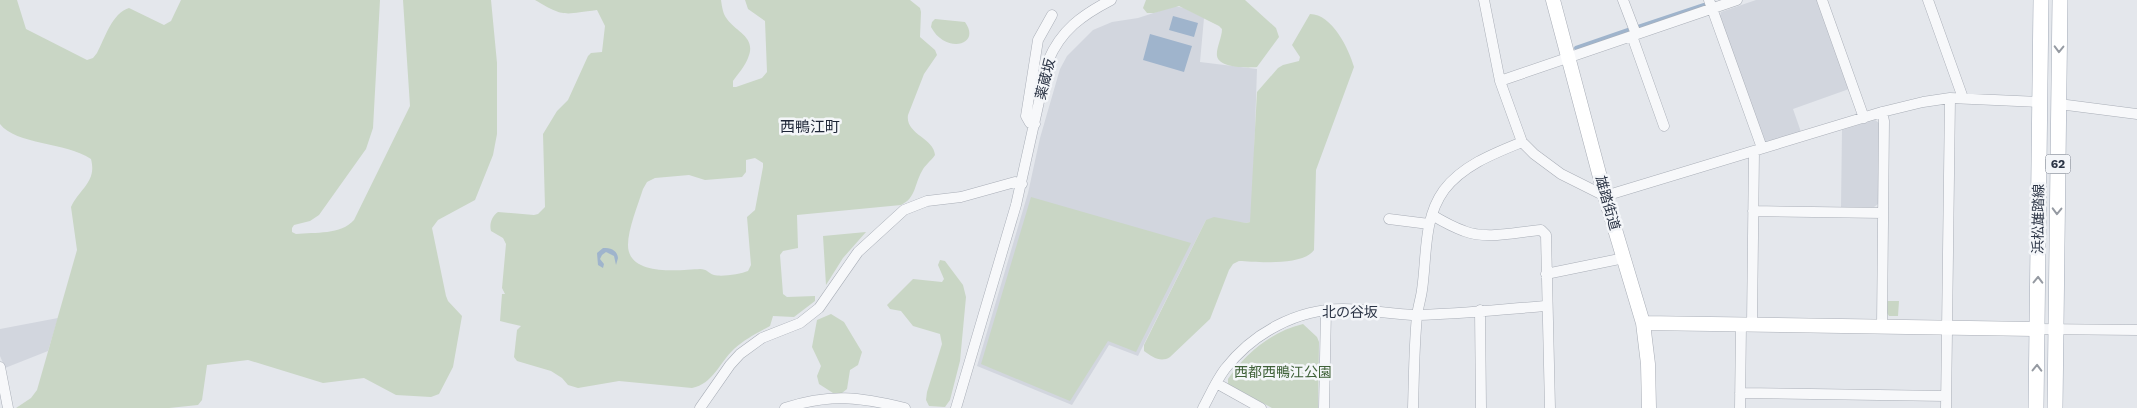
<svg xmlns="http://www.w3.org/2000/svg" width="2137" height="408" viewBox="0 0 2137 408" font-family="'Work Sans','Noto Sans JP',sans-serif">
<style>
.built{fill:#d2d6de}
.green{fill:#c9d6c5;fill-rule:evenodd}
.water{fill:#9fb4cc}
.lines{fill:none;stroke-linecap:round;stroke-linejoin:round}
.stream{stroke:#9fb4cc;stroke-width:4}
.street-casing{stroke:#a9aeb7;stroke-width:11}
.secondary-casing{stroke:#a9aeb7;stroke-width:15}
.primary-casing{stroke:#a3abb8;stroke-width:16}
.street{stroke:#f7f8fa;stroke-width:10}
.secondary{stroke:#fff;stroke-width:14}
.primary{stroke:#fff;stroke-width:15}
.oneway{stroke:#959aa2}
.labels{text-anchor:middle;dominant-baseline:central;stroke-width:5;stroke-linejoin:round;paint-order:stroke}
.shield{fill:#f4f6f9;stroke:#676e7b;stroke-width:1}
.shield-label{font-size:12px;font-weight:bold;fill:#2b3445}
.street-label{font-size:14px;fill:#2b3445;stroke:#f4f6f9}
.park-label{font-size:14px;fill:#3f6138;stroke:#f4f6f9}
.neighbourhood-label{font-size:15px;fill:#1d2536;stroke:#f4f6f9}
</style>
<rect width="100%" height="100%" fill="#e4e7ec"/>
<!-- built -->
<path class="built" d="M1756,0H1817L1849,89L1793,109L1801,132L1765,143L1720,16L1721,12Z
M1175,6L1184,8L1204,18L1200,62L1257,69L1252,219L1250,222L1246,223L1206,220L1138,356L1109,345L1072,405L977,366L1028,193L1040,138L1060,69L1067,56L1093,30L1112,22L1138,18Z
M1875,120L1879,123L1878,204L1874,207H1841L1842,130Z
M58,318L48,351L5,368L0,356V329Z"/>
<!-- green -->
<path class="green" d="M0,0H17L26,29L87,60L93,58L97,53C105,38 112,13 129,8L164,25L171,21L181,0H380L373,128L366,149L319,215L310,221L294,225L292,228V232L296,234C315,232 341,235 354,220L410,106L403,0H491L497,63V134L493,155L475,200L438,220L432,228L446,296L448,301L462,316L453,367L439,394L431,397L396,395L364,378L323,383L248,360L207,365L202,400L198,405L169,408H16L31,398L37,390L77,250L71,207C80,188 97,182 91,159C66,142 16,145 0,124Z
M535,0H721C722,7 723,14 727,19C736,32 757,37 748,58C745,66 738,74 733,81V87H736L762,78L767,72L765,21L748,9L745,0H910L920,8L921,12L920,37L935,50L937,55L924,74L908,115C905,134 934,138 935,155C931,161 925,165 922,171C914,185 916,198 901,205L797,215L798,248L783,251L780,255L783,294L787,297L815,296V301L794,317L773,316L770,326C757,333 745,339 734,349C719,363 713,384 692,388L619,381L578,388L568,385L562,378L551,371L517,361L514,357L517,330L521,326L500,321L502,294H505L502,288L506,244L503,238L491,231C489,224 492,216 498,212L534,215L538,214L545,207L543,134L557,111L568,100L588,56L591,53L602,52L605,26L597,10C564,14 565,18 535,0ZM755,158L763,163V167L755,210L747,217L751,265L748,271C741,274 722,277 714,275C708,273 707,269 700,269C680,270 628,277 628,245C628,229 638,205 643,189L647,182L655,178L689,175L705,180L742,177L746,172V160Z
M1146,0H1245L1276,28L1279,37L1257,67C1247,68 1219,68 1217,56C1216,48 1222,38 1222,29L1219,26L1179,6L1154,13H1147L1143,8Z
M1310,14C1332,14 1349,49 1354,67L1316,170L1314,250C1303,266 1257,262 1239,261L1233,264L1229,270L1210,319L1170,357C1161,363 1152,357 1144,351V345L1206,220L1214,217L1246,223L1250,222L1257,92L1278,68L1283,65L1299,61L1300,57L1292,45Z
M935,19L965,22C982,46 945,54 931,27L932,22Z
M1031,197L1191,243L1136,352L1108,341L1070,401L981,364Z
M866,232L843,258L826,285L823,236Z
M940,260L945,261L963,285L966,297L960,361L950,400L945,407L929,406L926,400L927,392L942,344L940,334L913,326L901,311L890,309L887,305L913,279L942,282L944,279L938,265Z
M1887,301H1899L1898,316H1889L1887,313Z
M831,314L844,322L862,352L858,365L850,370L847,389L842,393H833L819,384L817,376L821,366L812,347L817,320Z
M1303,324L1317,337L1319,342L1318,408H1272L1228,384V379C1245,354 1272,331 1303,324Z"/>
<!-- water -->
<path class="water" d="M1173,16L1198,23L1194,37L1169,30Z
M1150,34L1192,46L1184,72L1143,60Z
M603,248C611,248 617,250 618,258L616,265L614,256L606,252L602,255L600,259L604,264L603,268L598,265L597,253Z"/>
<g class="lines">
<!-- stream -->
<path class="stream" d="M1638,27L1704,5
M1576,48L1631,29"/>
<!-- street casing -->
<g class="street-casing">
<path id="street" d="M1484,0L1500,81L1522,142L1534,154L1561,174L1605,196L1882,112L1923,102L1950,98L2040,102
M1623,0L1636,34
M1709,0L1762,148
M1822,0L1864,118
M1928,0L1963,98
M1632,36L1664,126
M1500,81L1737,0
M2059,104L2137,114
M1035,124L1030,123L1026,116L1038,40L1052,15
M1753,211L1883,213
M1432,215C1442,221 1453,227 1464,231C1487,240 1516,232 1541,230L1546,235L1550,408
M1389,219L1429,224
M1546,274L1624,258
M1480,310L1481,408
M1752,324L1754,151
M1882,326L1884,121L1882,112
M2037,329L2137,330
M0,367L8,408
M1216,383L1261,408
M1740,393L1946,396
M700,408L730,365L740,354L762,338L800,323L819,308L858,252L904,210L927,201L961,197L1015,182L1022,184
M785,408C830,393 860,397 905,408
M956,408L1016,205L1048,61C1061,30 1082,15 1111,0
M1203,408C1210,395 1216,381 1225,369C1253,333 1297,309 1343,309C1368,309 1393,315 1419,315C1461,314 1505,309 1547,306
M1324,408L1326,310
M1413,408C1414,377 1414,346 1417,316C1418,307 1421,298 1422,290C1427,256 1423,219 1444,190C1463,165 1495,153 1522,142
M1740,408L1741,324
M1946,408L1950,98"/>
</g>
<!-- secondary casing -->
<g class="secondary-casing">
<path id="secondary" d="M1553,0L1605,196L1643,323L1648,364L1649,408
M1643,323L2037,329"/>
</g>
<!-- primary casing -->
<g class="primary-casing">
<path id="primary" d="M2036,408L2041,0
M2055,408L2060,0"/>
</g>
<!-- street -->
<use href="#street" class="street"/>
<!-- secondary -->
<use href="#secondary" class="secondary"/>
<!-- primary -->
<use href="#primary" class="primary"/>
</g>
<!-- one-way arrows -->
<defs><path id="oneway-chevron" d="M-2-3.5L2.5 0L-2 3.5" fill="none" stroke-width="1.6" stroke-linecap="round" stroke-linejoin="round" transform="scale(1.25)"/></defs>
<g class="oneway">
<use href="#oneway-chevron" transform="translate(2059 49) rotate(91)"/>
<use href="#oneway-chevron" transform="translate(2057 211) rotate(91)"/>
<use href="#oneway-chevron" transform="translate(2038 280) rotate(-89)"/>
<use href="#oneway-chevron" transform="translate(2037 368) rotate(-89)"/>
</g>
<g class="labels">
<!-- shield labels -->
<rect class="shield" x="2045.5" y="154.5" width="25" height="19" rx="4"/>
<g class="shield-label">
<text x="2058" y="164">62</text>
</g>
<!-- street labels -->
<g class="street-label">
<text transform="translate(1045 79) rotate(-76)">薬蔵坂</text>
<text transform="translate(1608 203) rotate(74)">雄踏街道</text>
<text transform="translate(2038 219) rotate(-89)">浜松雄踏線</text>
<text x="1350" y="312">北の谷坂</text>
</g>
<!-- park labels -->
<g class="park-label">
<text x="1283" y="372">西都西鴨江公園</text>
</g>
<!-- neighbourhood labels -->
<g class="neighbourhood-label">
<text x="810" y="127">西鴨江町</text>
</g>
</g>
</svg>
